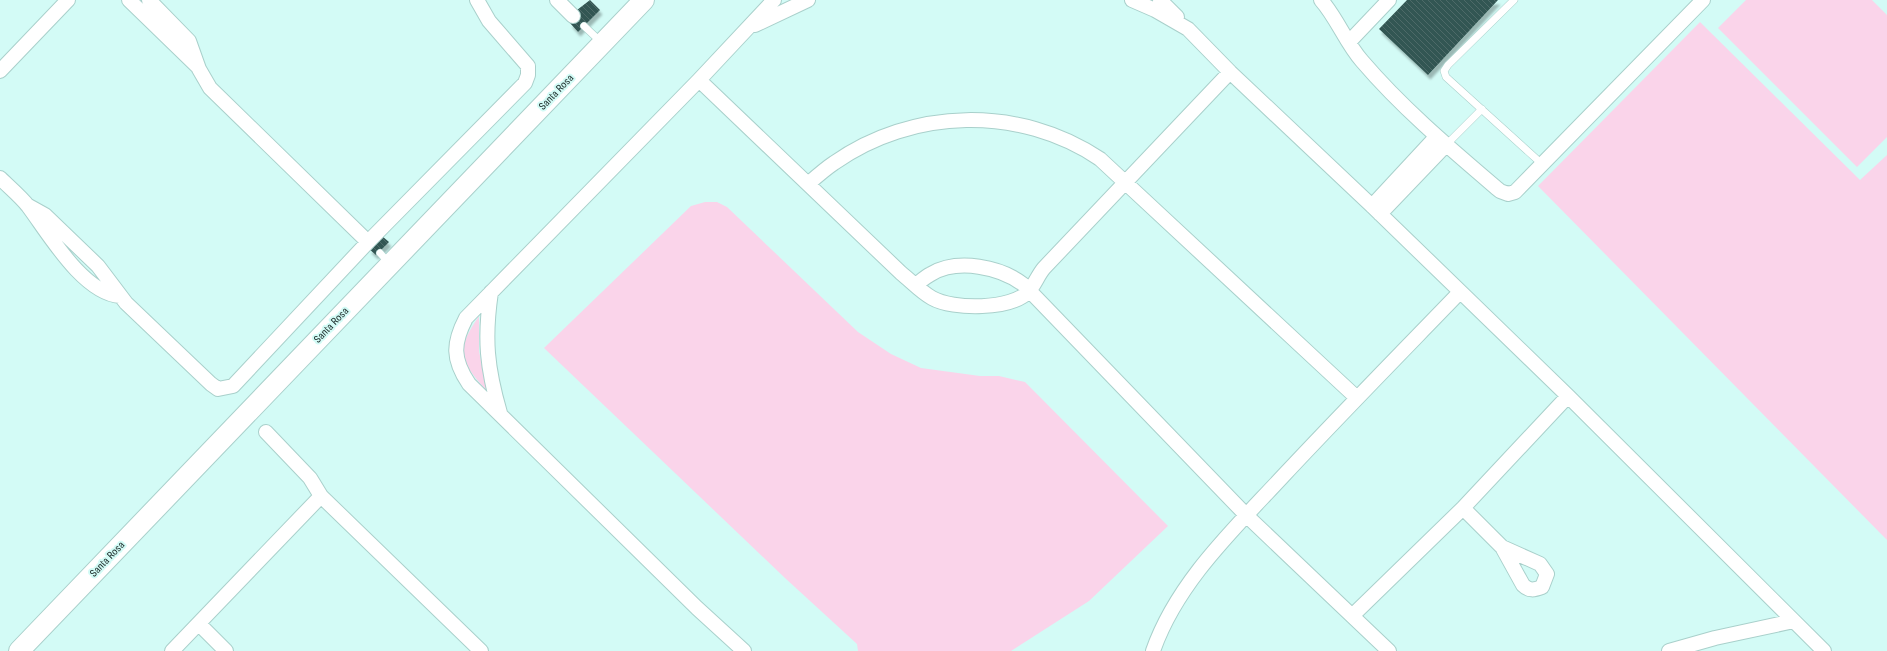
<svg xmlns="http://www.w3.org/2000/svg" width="1887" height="651" viewBox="0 0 1887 651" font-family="'Roboto Condensed',sans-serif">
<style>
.green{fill:#fad4ea}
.building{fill:url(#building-back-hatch);filter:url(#shadow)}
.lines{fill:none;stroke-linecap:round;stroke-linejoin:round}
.lane-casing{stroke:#a9d0cb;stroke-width:8}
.street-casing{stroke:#a9d0cb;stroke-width:16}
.secondary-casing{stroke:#a9d0cb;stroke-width:22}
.lane{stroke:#fff;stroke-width:7}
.street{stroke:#fff;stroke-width:14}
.secondary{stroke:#fff;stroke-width:20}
.labels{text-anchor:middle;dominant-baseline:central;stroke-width:4;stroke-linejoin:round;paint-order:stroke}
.street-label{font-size:10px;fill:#182725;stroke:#d3fbf6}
</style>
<defs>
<pattern id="building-back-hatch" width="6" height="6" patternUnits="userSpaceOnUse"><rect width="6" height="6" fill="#335652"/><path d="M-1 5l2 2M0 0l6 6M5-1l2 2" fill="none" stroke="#4e6b68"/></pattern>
<filter id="shadow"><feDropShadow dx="2.5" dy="4.5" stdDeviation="1" flood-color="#0004"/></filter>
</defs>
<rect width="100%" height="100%" fill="#d3fbf6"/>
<!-- green -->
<path class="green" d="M1746,0H1872L1887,15V137L1857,167L1718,28Z
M1700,22L1860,180L1887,155V540L1538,186Z
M705,202H717L727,207L858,332L891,354L921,368L980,376H999L1025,382L1168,526L1089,601L1011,651H858L857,644L785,578L544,348L691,206Z
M479,316V351L487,391C458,359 455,352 479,316Z"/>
<!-- building -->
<path class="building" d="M590,0L600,10L578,32L570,23L579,13L577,10Z
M1407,0H1498L1428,75L1379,29Z
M382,236L389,242L376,255L369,249Z"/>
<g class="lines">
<!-- lane casing -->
<g class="lane-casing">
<path id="lane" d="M1514,0L1448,65L1444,71L1446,77L1542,164
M584,26L601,42
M1446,145L1482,109
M380,253L389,263"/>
</g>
<!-- street casing -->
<g class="street-casing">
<path id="street" d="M129,0L197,66
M149,0L189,41L199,69L210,88L368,242
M557,0L573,16
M1132,0L1155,10L1188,29L1230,72L1372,206L1568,396L1824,651
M1160,0L1177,17
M1321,0C1337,18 1346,43 1362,61C1403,109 1452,150 1500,191L1508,194L1515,192L1703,0
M755,25L808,0
M1349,42L1389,0
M0,71L68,0
M699,80L901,273C911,281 921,292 932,298C953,310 1012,310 1029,291C1035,284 1038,275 1044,268L1230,72
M0,178C9,187 20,196 28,206C49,234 83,293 120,296
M808,184C816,177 825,169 834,163C912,108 1020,105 1100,159L1357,398
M27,205L45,215L98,266L126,303L211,384L218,389L233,386L368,242L525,83L528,75V66L489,21L477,0
M1372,206L1436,137
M1380,214L1446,145
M916,285C921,281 925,277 931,274C958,258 1001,267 1024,285L1247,516L1389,651
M491,292C484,339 487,368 500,413
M266,432L310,478L321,496L481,651
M1463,508L1502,547L1523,585C1529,591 1534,590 1542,587L1547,574L1540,564L1502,547
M1353,615L1463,508L1568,396
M199,624L226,651
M172,651L321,496
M744,651L697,608L469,384C452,359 453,343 466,318L699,80L774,0
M1153,651C1177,582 1235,528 1284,475C1342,413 1401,353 1460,292
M1669,651L1715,638L1794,621"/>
</g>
<!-- secondary casing -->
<g class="secondary-casing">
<path id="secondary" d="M19,651L644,0"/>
</g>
<!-- lane -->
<use href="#lane" class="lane"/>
<!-- street -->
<use href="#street" class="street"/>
<!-- secondary -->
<use href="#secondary" class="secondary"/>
</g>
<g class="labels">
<!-- street labels -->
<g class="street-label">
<text transform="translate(556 92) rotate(-46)">Santa Rosa</text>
<text transform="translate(331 325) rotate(-46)">Santa Rosa</text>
<text transform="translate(107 559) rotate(-46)">Santa Rosa</text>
</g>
</g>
</svg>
